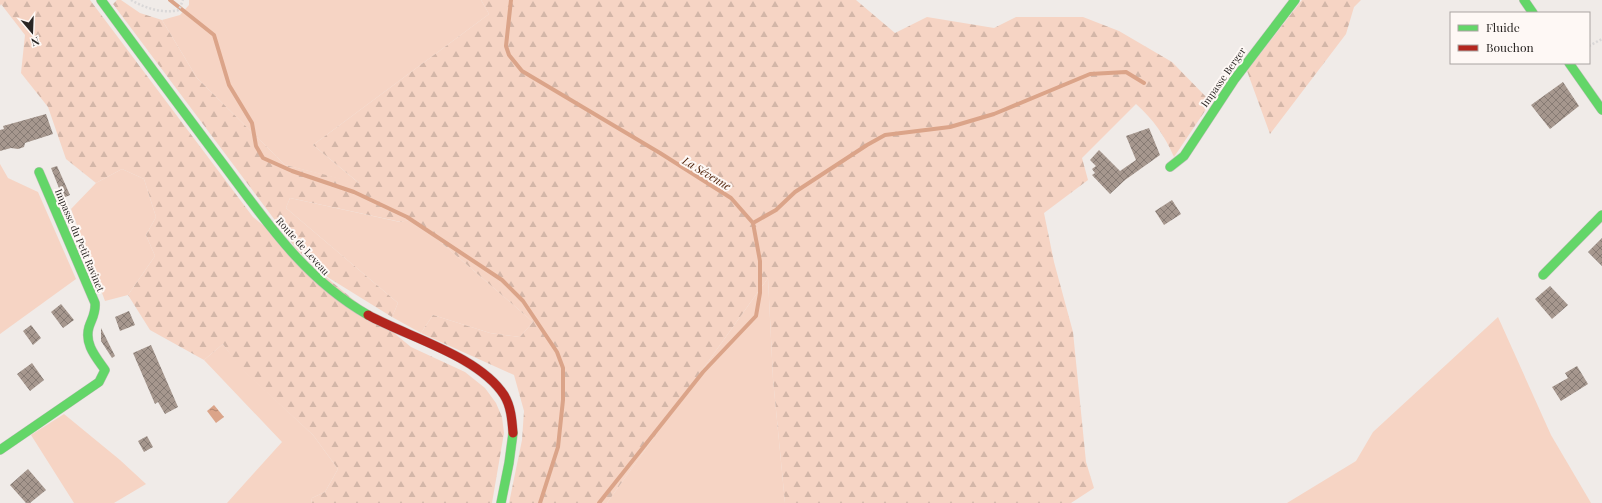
<svg xmlns="http://www.w3.org/2000/svg" width="1602" height="503" viewBox="0 0 1602 503" font-family="'Playfair Display',serif">
<style>
.grass{fill:#f6d4c4}
.forest{fill:url(#forest-firs)}
.water{fill:url(#water-ripples)}
.lines{fill:none;stroke-linecap:round;stroke-linejoin:round}
.stream{stroke:#dba489;stroke-width:4}
.building{fill:url(#building-cross-hatch)}
.fast-casing{stroke:#c2bebc;stroke-width:10}
.jam-casing{stroke:#c2bebc;stroke-width:10}
.path{stroke:#dad8d8;stroke-width:2.5;stroke-dasharray:2 2;stroke-linecap:butt}
.fast{stroke:#63d668;stroke-width:9}
.jam{stroke:#b3261e;stroke-width:9}
.labels{text-anchor:middle;dominant-baseline:central;stroke-width:4;stroke-linejoin:round;paint-order:stroke}
.street-label{font-size:10px;fill:#292523;stroke:#fef8f5}
.water-label{font-size:11px;font-style:italic;fill:#4b1b00;stroke:#fef8f5}
</style>
<defs>
<pattern id="forest-firs" width="22" height="20" patternUnits="userSpaceOnUse"><rect width="22" height="20" fill="#f6d4c4"/><path d="M5 1l3.5 6h-7zM16 11l3.5 6h-7z" fill="#d3b6a8"/></pattern>
<pattern id="water-ripples" width="26" height="14" patternUnits="userSpaceOnUse"><rect width="26" height="14" fill="#dba489"/><path d="M2 4q2-2 4 0t4 0M15 11q2-2 4 0t4 0" fill="none" stroke="#b28570"/></pattern>
<pattern id="building-cross-hatch" width="8" height="8" patternUnits="userSpaceOnUse"><rect width="8" height="8" fill="#a6978e"/><path d="M0 0l8 8M0 8l8-8" fill="none" stroke="#877b74"/></pattern>
</defs>
<rect width="100%" height="100%" fill="#f0ebe8"/>
<!-- grass -->
<path class="grass" d="M189,0H481L489,14L313,145L360,184L285,165L197,78L162,20L180,15L189,5Z
M0,164L8,178L38,192L76,279L0,334Z
M122,169L144,179L156,217L146,235L155,256L128,295L105,301L71,209L96,183Z
M290,198L400,222L414,219L533,322L520,337L490,333L433,315L421,333L392,317L398,303L286,208Z
M768,278L773,379L785,503H607Z
M1498,317L1551,435L1591,503H1287L1356,461L1373,432Z
M223,344L240,367L313,435L338,469L325,492L312,498L311,503H227L282,442L204,360Z
M64,414L120,460L146,484L114,503H74L31,435Z"/>
<!-- forest -->
<path class="forest" d="M0,0H90L253,217L411,347L465,372L485,388L496,403L502,417L504,433L492,503H311L312,498L325,492L338,469L313,435L239,367L223,344L204,360L150,330L128,295L155,256L146,235L156,217L144,179L122,169L96,183L66,159L48,107L21,73L25,35L1,4L0,6Z
M117,0H121L140,13L162,20L197,78L285,165L359,183L313,145L489,14L481,0H856L895,33L927,17L994,28L1016,17H1083L1119,31L1172,62L1211,102L1174,157C1165,136 1153,119 1136,104L1082,158L1088,180L1044,213L1054,262L1073,332L1086,462L1094,488L1071,503H785L773,379L768,278L607,503H509L522,440L524,411L514,375L421,333L433,315L490,333L520,337L533,322L414,219L401,222L290,198L286,208L398,303L392,317L329,278L298,251L113,4Z
M1302,0H1361L1354,7L1346,34L1270,134L1247,71Z"/>
<!-- water -->
<path class="water" d="M214,405L224,417L216,423L207,411Z"/>
<g class="lines">
<!-- stream -->
<path class="stream" d="M170,0L214,35L229,85L252,123L256,146L263,158L292,171L354,192L407,217L502,280L523,301L557,352L563,368V400L558,447L540,503
M511,0L506,46L509,55L522,71L660,153L731,198L753,223L760,261V293L756,316L703,372L599,503
M753,223L776,210L795,192L867,145L885,135L950,127L977,119L994,114L1090,74L1126,72L1144,83"/>
</g>
<!-- building -->
<path class="building" d="M1563,82L1579,106L1550,129L1531,105Z
M46,114L53,134L25,143L24,147L18,149L11,148L0,151V130L4,129L3,126Z
M1149,128L1160,155L1125,180L1110,194L1092,175L1095,173L1092,169L1096,166L1090,160L1099,150L1120,171L1136,160L1126,136Z
M57,166L70,195L63,198L51,168Z
M1172,200L1181,214L1164,225L1155,211Z
M1602,238V266L1588,252Z
M1550,286L1568,305L1552,319L1535,299Z
M61,304L74,320L63,328L51,312Z
M129,311L135,325L120,331L115,317Z
M31,325L41,338L33,345L23,331Z
M101,328L115,356L112,358L101,341Z
M151,345L178,407L165,414L158,402L155,404L133,353Z
M32,363L44,380L30,391L17,374Z
M1577,366L1588,384L1561,401L1552,387L1568,378L1565,373Z
M147,436L153,447L144,452L138,441Z
M28,469L46,490L30,503H26L10,485Z"/>
<g class="lines">
<!-- fast casing -->
<g class="fast-casing">
<path id="fast" d="M101,0C139,52 178,104 217,156C262,215 301,277 368,315
M1524,0L1533,13
M1569,63L1602,110
M1170,167L1184,156L1234,80L1295,0
M1543,275L1602,215
M0,450L99,382L105,370C96,357 84,344 89,327C92,318 96,313 95,303L39,172
M501,503L509,463L513,433"/>
</g>
<!-- jam casing -->
<g class="jam-casing">
<path id="jam" d="M368,315C408,337 479,356 504,395C511,406 512,420 513,433"/>
</g>
<!-- path -->
<path class="path" d="M131,0C145,8 162,14 179,10L183,0
M1589,46L1602,39"/>
<!-- fast -->
<use href="#fast" class="fast"/>
<!-- jam -->
<use href="#jam" class="jam"/>
</g>
<g class="labels">
<!-- street labels -->
<g class="street-label">
<text transform="translate(1223 77) rotate(-55)">Impasse Berger</text>
<text transform="translate(80 240) rotate(67)">Impasse du Petit Ravinet</text>
<text transform="translate(303 246) rotate(48)">Route de Leveau</text>
</g>
<!-- water labels -->
<g class="water-label">
<text transform="translate(707 173) rotate(31)">La Sévenne</text>
</g>
</g>
<!-- legend -->
<rect x="1450" y="12" width="140" height="52" fill="#fef8f5" stroke="#a9a4a1"/>
<rect x="1458" y="25" width="20" height="6" fill="#63d668" stroke="#a9a4a1"/>
<text x="1486" y="32" font-size="12" fill="#292523">Fluide</text>
<rect x="1458" y="45" width="20" height="6" fill="#b3261e" stroke="#a9a4a1"/>
<text x="1486" y="52" font-size="12" fill="#292523">Bouchon</text>
<!-- north arrow -->
<g transform="translate(32 32) rotate(161)" stroke="#fef8f5" stroke-width="3" paint-order="stroke">
<path d="M0-3L7 15L0 10L-7 15Z" fill="#292523"/>
<text y="-6" font-size="11" font-weight="bold" text-anchor="middle" fill="#292523">N</text>
</g>
</svg>
